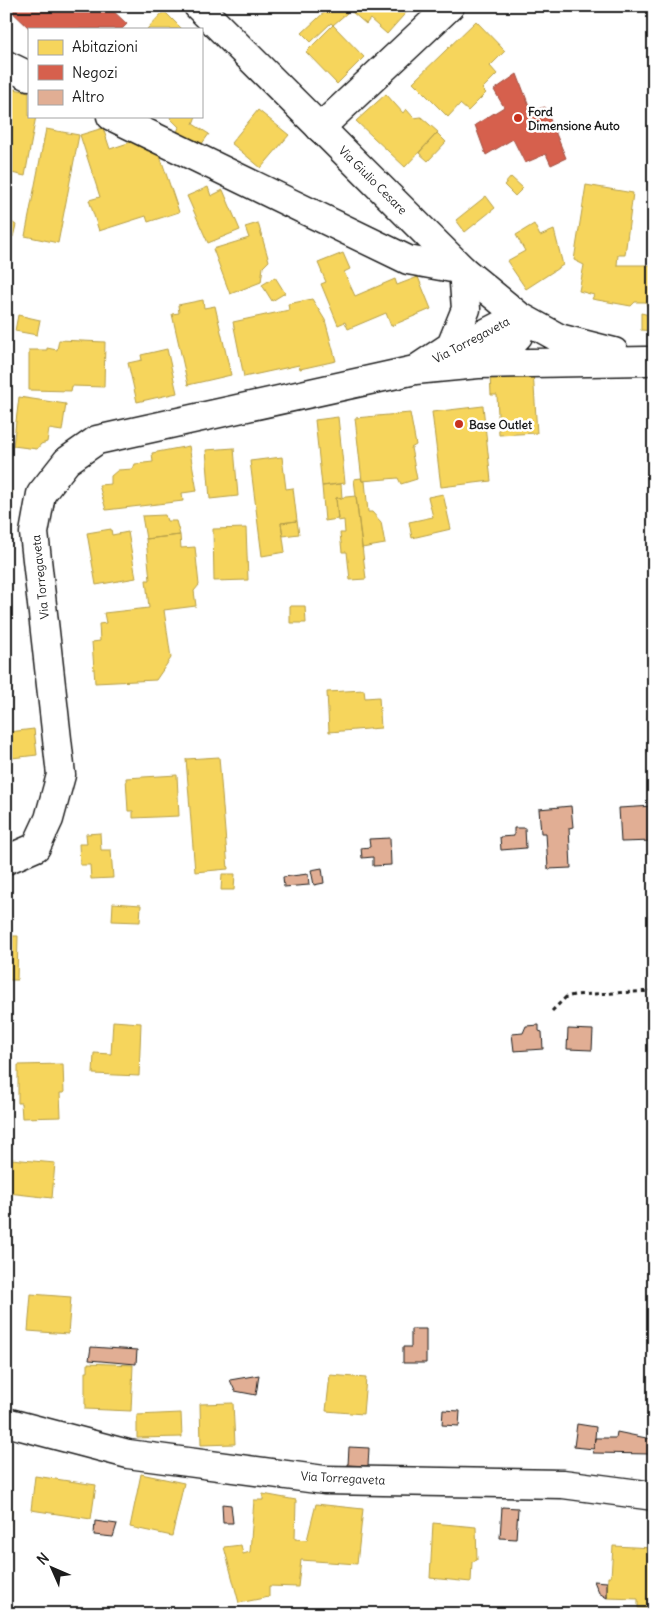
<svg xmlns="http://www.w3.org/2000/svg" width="660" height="1620" viewBox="0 0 660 1620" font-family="Delius,sans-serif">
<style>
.homes{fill:#f6d55c;stroke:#b59e49}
.shops{fill:#d6604d;stroke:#9e4c3e}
.building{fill:#e1ae94;stroke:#1c1c1c}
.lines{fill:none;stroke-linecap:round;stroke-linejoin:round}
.street-casing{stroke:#1c1c1c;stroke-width:31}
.secondary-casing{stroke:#1c1c1c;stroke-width:31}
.path{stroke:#1c1c1c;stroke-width:3;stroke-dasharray:4 4;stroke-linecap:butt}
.street{stroke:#fff;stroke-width:28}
.secondary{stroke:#fff;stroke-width:28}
.poi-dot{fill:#c8321e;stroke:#fff;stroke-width:2}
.labels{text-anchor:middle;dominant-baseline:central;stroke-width:5;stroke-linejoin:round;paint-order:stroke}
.poi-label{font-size:12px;font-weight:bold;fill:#1c1c1c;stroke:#fff;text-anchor:start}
.street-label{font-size:12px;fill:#1c1c1c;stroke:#fff}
</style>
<rect width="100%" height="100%" fill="#fff"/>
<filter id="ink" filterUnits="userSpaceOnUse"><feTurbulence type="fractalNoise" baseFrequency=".02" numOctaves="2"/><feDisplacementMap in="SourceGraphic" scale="10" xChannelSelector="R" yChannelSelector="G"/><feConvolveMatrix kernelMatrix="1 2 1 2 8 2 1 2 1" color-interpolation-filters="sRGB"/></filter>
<g filter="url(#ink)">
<!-- homes -->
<path class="homes" d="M331,6H341L347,13L333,25L331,23L311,42L302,33Z
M345,6H410L411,7L387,34L370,19L366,24Z
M164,11L182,29H147Z
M476,21L505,51L490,66L497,74L482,89L486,93L468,111L460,104L448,117L413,82Z
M333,25L364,57L337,84L306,52Z
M9,88L29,92V116H36L25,176L7,172L6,169V100Z
M386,94L403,113L406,109L414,118L421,117L438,132L405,167L356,121Z
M258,110L289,135L261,168L231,143Z
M171,116H196L193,124L209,134L201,145L176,135L179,127L170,118Z
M103,128L110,149L143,138L147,151L157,147L179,212L148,222L146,216L99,231L89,200L100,197L80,135Z
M46,129L79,135L58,243L25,236Z
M437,133L446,142L428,161L419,153Z
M511,177L523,188L515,196L504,185Z
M586,185L633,193L625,255H618L617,265H654V308H648L646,302H635L631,306L592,299L594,295L579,291L584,265L574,260Z
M208,187L211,196L223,190L240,230L208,243L187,196Z
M486,196L495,208L465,232L456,220Z
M652,209L654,210V222H649Z
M6,218L16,225L13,237L6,232Z
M258,223L269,261L263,267L261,282L230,294L213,249L249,238L245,227Z
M534,224L540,236L554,230L563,265L526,289L507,261L525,251L516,235Z
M343,253L350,269L344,272L355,296L395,279L397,285L418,277L431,309L391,326L386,313L348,329L345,322L338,325L321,284L326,282L318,263Z
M275,277L285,293L272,301L262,285Z
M312,299L325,320L336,361L300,369L299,365L244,377L233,322L289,310L288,304Z
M203,300L204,308L215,306L231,375L188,385L172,314L179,313L178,305Z
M641,313L654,316V331L641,330Z
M18,315L40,320L37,335L15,331Z
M59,340L105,342L104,387L72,386L71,391L29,390V350H47V348L57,350Z
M167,349L177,393L137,402L128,363L142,360L141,355Z
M533,371L537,433L499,435L497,395H491L490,374Z
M19,397L66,404L62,431L49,429L47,442L41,444L37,449L13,446Z
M483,406L491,481L441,487L432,412Z
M410,413L416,445L411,448L417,479L401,484L398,478L362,481L355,418Z
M338,417L345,483L322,486L315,420Z
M189,446L197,491L182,493L183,501L106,510L99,485L111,484V476L118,470L133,469L135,464L153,462L152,453Z
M234,448L238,496L210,499L206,450Z
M282,457L286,489L293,488L297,521L281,523L285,552L262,556L250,461Z
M361,478L362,481H365L368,512H372L381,522L385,544L362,548L354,479Z
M341,484L342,498H336L338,519L325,521L322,486Z
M6,490L12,491L9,524H6Z
M443,494L451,529L412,538L409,522L433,517L428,497Z
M356,496L366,579L350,580L347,552H342L340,533H345L344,520L338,521L336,498Z
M165,515L167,521H176L180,535L146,539L142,516Z
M297,521L299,534L283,536L281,523Z
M246,528L248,580L214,581L213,529Z
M111,529L112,535L128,532L136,578L96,585L87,533Z
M180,535L181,548L195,547L199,585L194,591L196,606L164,610L171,658L156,680L95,683L92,642L100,641L99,624L106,623L104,613L149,608L146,580H150L146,539Z
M290,606H305L306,623H290Z
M364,690L365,698L379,697L381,728L329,732L327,692Z
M34,729L37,755L12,758L9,732Z
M219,757L228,869L195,872L186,759Z
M177,775L179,816L133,818V811H128L126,778Z
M100,833L101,850H111L113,878L91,879L90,865H80L79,844H87L86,834Z
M222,874H235L234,890H221Z
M113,903L141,905L140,922L112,921Z
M6,936H18L17,980H6Z
M113,1021L141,1023L139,1076L93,1074L94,1053L111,1054Z
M63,1064L64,1093H60L61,1117L22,1118L21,1103H18V1065Z
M11,1159L55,1163L52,1198L8,1193Z
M31,1294L71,1297L68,1334L28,1331Z
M88,1363L133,1365L131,1411L85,1409V1372H88Z
M330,1375L366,1378L363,1414L326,1411Z
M233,1403L235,1444L201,1445L200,1404Z
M181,1413L182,1437L137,1438V1415Z
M141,1474L184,1483L172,1536L130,1527Z
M35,1476L96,1485L91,1519L31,1510Z
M263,1494L296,1500L295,1539L307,1540L316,1504L363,1509L357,1564L301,1560L298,1587L269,1586V1597L239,1603L224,1547L241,1545L243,1554L250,1552L254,1500H263Z
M6,1507L12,1508L6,1541Z
M433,1523L476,1527L477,1560L472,1562L471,1582L430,1578Z
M613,1546L654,1548V1614H649L650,1609L638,1608V1599L607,1598L608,1577H611Z"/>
<!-- shops -->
<path class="shops" d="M6,6H108L127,24L122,29H30Z
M517,74L531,111L545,107L566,158L551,165L546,154L525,163L513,139L486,155L475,125L504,107L494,90Z"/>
<!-- building -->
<path class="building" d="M571,806L573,827L569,828L571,868L548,869L546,833H541L539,809Z
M654,806V841L621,842L619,808Z
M514,828H525L526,848L501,850L500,837L514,836Z
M390,838L391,865L373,866V857L362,858L361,848L370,847L369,839Z
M322,868L324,883L314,885L311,870Z
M308,874L309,885L284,887L283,877Z
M539,1025V1031L542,1032L543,1049L514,1051L512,1034L523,1033L526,1026Z
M568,1029L593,1030L592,1050L567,1049Z
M411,1329H426V1363H403V1347H411Z
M91,1347L137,1350L136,1364L89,1360Z
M259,1375L256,1395L235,1391L230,1380Z
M443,1410L460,1411L459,1426L442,1425Z
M577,1424L596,1427L594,1449L574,1447Z
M617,1432L651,1439V1454L593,1453L595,1438H616Z
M349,1447L369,1448L368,1466L348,1465Z
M222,1504L231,1505L233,1523H223Z
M502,1507L518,1508L516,1539L500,1538Z
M95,1521L117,1524L113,1537L94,1535Z
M594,1581L607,1582V1598L599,1593Z"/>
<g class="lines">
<!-- street casing -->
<g class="street-casing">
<path id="street" d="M6,65L29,76
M111,116L408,260L463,270
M320,128L450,6"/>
</g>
<!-- secondary casing -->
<g class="secondary-casing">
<path id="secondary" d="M198,6L463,270L519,316L559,338L614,352
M441,356L519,316
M480,363L504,351L518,336L519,316
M418,368L451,346L466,309L463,270
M6,860L36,847L49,819L61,775L34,533L41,494L67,461L97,440L415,370L478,364L646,361
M6,1422L128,1454L324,1480L563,1484L654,1496"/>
</g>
<!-- path -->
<path class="path" d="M552,1011L566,997L574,995L654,991"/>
<!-- street -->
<use href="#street" class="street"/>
<!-- secondary -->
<use href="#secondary" class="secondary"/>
</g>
</g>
<!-- markers -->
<g class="poi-dot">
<circle cx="518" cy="118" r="5"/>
<circle cx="459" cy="424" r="5"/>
</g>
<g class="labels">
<!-- poi labels -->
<g class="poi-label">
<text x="528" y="111">Ford<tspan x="528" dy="14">Dimensione Auto</tspan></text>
<text x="469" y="424">Base Outlet</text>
</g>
<!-- street labels -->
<g class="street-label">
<text transform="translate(373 180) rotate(45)">Via Giulio Cesare</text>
<text transform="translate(471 340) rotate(-28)">Via Torregaveta</text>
<text transform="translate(40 577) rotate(-96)">Via Torregaveta</text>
<text transform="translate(343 1478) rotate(3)">Via Torregaveta</text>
</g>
</g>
<!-- margin -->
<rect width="660" height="1620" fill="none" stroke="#fff" stroke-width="25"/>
<rect x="12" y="12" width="635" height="1595" fill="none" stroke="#1c1c1c" stroke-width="2" filter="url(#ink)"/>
<!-- legend -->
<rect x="28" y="28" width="175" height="90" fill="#ffffff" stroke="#a4a4a4"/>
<rect x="38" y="40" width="25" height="15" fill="#f6d55c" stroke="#a4a4a4"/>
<text x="72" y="52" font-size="15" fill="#1c1c1c">Abitazioni</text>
<rect x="38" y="65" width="25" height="15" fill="#d6604d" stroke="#a4a4a4"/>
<text x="72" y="78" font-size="15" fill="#1c1c1c">Negozi</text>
<rect x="38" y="90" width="25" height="15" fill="#e1ae94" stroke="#a4a4a4"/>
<text x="72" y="102" font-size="15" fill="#1c1c1c">Altro</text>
<!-- north arrow -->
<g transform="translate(52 1568) rotate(315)" stroke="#ffffff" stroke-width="4" paint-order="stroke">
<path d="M0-4L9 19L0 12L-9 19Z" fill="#1c1c1c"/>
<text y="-8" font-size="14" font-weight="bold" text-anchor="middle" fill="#1c1c1c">N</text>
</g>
</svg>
